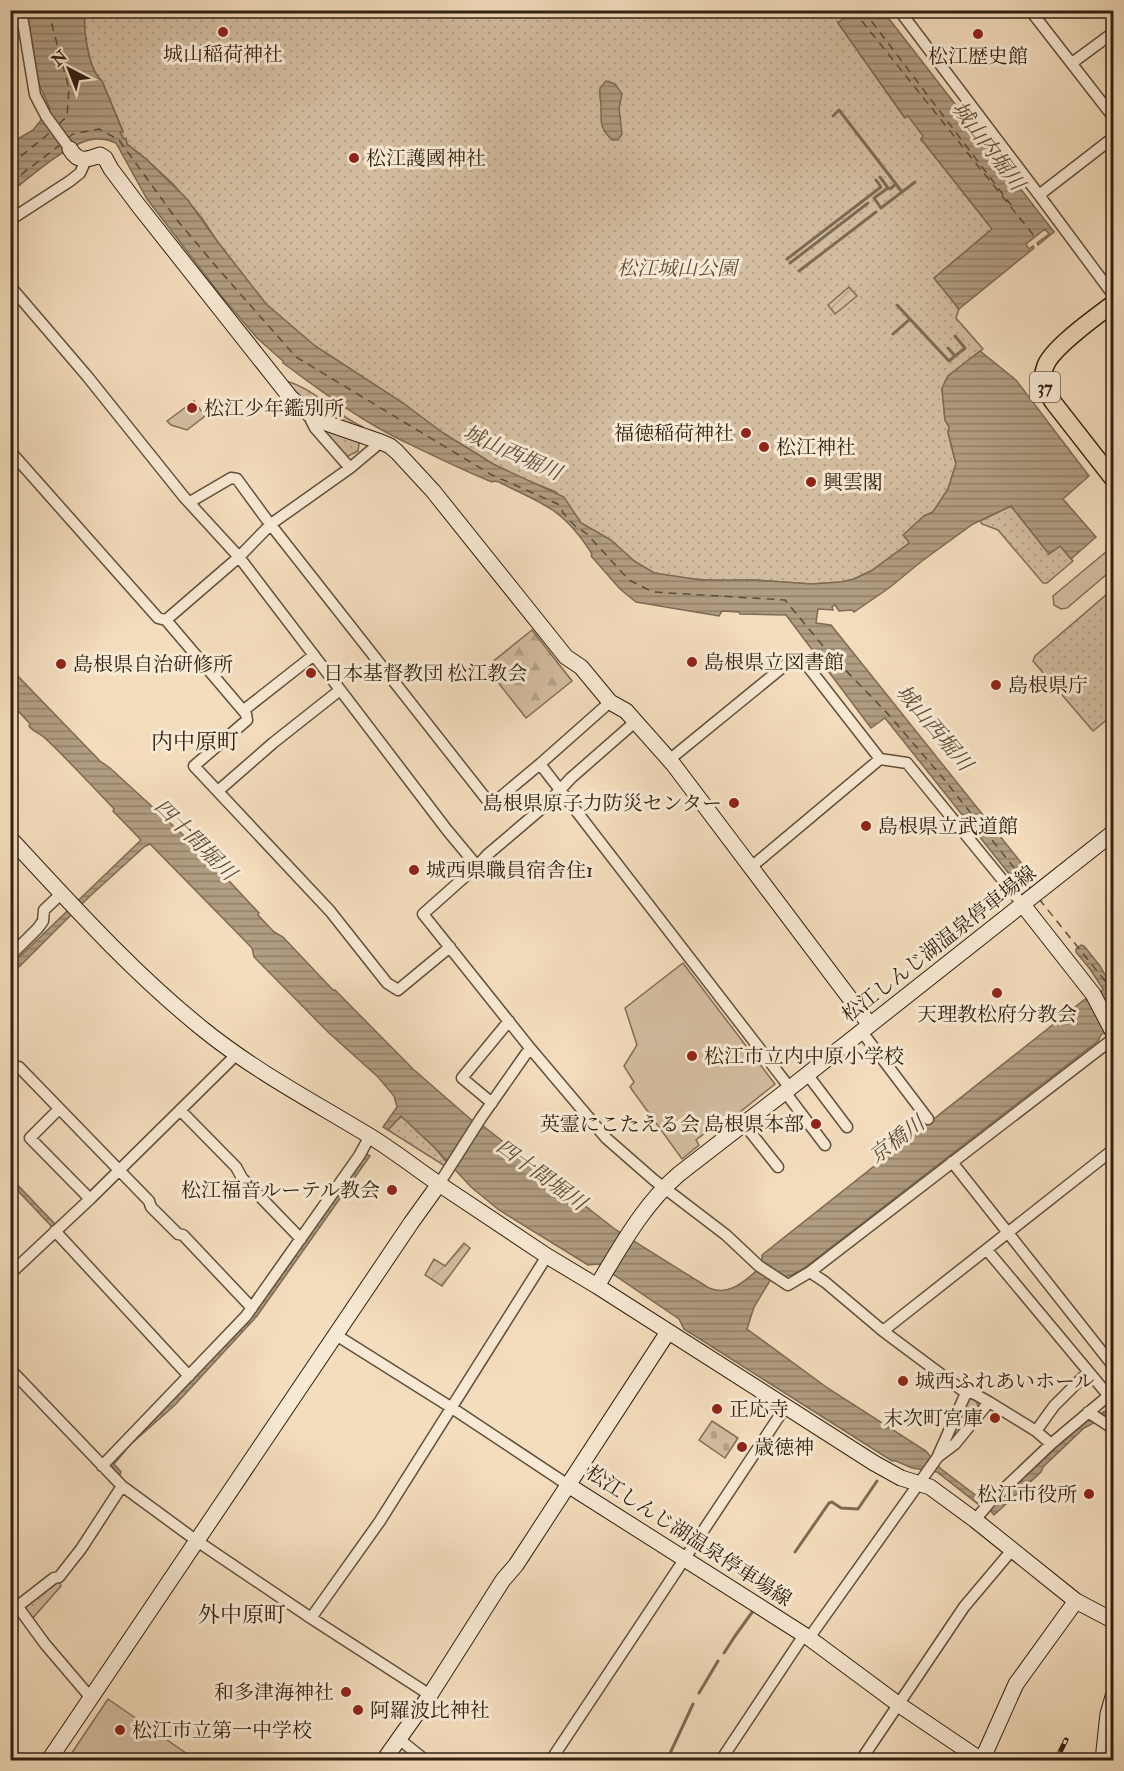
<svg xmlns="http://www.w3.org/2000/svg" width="1124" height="1771" viewBox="0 0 1124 1771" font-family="'IM FELL Double Pica','Noto Serif JP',serif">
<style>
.grass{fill:#d3bda0;stroke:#826e58;stroke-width:1.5}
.forest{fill:url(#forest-firs);stroke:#826e58;stroke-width:1.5}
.cemetery{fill:url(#cemetery-stones);stroke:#826e58;stroke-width:1.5}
.park{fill:url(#park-dots);stroke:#826e58;stroke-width:1.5}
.garden{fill:url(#garden-furrows);stroke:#826e58;stroke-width:1.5}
.water{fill:url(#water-rules);stroke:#7d6b54;stroke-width:1.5}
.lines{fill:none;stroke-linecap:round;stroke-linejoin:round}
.stream{stroke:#7d6b54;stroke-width:3}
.ferry{stroke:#5d4c38;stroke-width:1.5;stroke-dasharray:8 6;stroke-linecap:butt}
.street-casing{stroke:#614f3b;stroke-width:13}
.secondary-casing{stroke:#302010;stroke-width:17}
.primary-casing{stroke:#302010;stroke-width:19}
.street{stroke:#f8e9d4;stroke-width:10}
.secondary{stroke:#f8e9d4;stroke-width:15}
.primary{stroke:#f4ddbd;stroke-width:16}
.rail-casing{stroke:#302010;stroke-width:5}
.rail{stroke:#f8e9d4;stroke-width:3;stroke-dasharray:9;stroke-linecap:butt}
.poi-dot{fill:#8f2418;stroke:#f8e9d4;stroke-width:2}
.labels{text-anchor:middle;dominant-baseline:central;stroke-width:6;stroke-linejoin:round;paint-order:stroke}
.shield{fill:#f8e9d4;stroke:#6c5c4b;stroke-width:1.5}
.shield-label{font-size:18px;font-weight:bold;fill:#302010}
.poi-label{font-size:20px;fill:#302010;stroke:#f8e9d4;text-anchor:start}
.park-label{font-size:20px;font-style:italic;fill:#614f3b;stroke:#f8e9d4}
.street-label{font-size:20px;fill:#302010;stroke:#f8e9d4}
.water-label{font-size:21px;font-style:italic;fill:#5d4c38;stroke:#f8e9d4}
.quarter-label{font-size:22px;fill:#302010;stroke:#f8e9d4}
</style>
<defs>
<pattern id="forest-firs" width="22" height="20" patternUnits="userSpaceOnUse" patternTransform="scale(1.5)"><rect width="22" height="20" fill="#d3bda0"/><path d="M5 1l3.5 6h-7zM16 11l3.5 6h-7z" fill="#b5a289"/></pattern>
<pattern id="cemetery-stones" width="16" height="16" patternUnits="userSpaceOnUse" patternTransform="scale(1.5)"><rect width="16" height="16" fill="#d3bda0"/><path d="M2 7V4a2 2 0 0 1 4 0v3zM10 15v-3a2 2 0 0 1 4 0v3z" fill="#b5a289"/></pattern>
<pattern id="park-dots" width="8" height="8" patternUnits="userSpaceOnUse" patternTransform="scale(1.5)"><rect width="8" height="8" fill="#d3bda0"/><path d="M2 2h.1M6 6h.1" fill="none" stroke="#b5a289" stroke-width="1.8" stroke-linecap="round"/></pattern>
<pattern id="garden-furrows" width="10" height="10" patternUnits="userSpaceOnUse" patternTransform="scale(1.5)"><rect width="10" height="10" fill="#d3bda0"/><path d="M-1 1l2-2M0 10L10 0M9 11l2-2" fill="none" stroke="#b5a289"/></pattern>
<pattern id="water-rules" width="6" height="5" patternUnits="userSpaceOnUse" patternTransform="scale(1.5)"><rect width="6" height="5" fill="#b19d82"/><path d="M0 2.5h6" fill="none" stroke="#908069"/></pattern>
</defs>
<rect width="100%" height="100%" fill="#f4ddbd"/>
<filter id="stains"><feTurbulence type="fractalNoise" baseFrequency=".00333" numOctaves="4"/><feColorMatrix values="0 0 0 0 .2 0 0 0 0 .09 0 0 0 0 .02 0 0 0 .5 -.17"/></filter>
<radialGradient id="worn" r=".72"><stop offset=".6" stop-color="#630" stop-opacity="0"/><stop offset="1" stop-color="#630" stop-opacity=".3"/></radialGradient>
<!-- grass -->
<path class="grass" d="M194,401L205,416L187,430L171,425L167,421Z
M1113,546V569L1067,608L1061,609L1054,605L1053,596Z
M683,963L775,1084L725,1124L721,1121L696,1140L699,1145L682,1159L630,1087L634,1082L624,1066L637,1045L625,1008Z
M108,1699L196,1760H67Z"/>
<!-- forest -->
<path class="forest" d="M532,630L572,681L526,718L486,667Z"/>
<!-- cemetery -->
<path class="cemetery" d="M712,1421L738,1438L725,1458L699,1440Z"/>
<!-- park -->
<path class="park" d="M683,10L686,12L705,10H813L815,13L820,11H841L846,17L838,23L904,117L908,115L924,136L921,139L992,229L934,278L959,309L956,318L983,349L948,376L942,389L945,420L949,427L948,433L956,464L948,489L933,512L924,516L904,535L909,542L908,544L871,571L854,579L841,582L811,584L755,580L718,581L682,578L654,573L634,561L611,540L581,523L572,510L556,492L519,477L493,464L443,433L403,403L315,346L266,304L217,241L202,218L173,184L146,159L127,144L126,139H124L120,133L123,131L102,81C88,70 83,28 85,11Z
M286,381C316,389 335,415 363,427L362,429L313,411Z
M318,425L360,438L358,451L346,457Z
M1011,506L1049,554L1060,546L1073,561L1047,583H1043L998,530L982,524L980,521Z
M1113,589V715L1093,731L1033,661L1035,656Z
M401,1116L435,1148L448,1164L445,1166L388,1130Z
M969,1398L977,1401L978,1409L951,1441L947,1442Z
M54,1582L60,1583L61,1586L32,1619L25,1609L28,1602Z"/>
<!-- garden -->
<path class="garden" d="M849,287L857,296L835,314L828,305Z
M464,1243L470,1248L442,1286L425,1275L434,1259L445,1266Z"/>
<!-- water -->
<path class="water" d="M27,11H85C83,28 88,70 102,81L123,132L120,133L124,139L126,138L127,144L146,159L187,199L217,241L266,304L315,346L403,403L443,433L493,464L564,497L581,523L611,540L634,561L654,573L701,580H755L811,584L841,582L854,579L871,571L908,544L909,542L903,535L924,516L933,512L948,489L956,464L948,432L949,427L945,420L942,389L944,384L948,376L980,351L1016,380L1089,476L1063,499L1096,537L1071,559L1060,546L1049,554L1011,506L973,524L922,561L889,588L854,612L852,610L839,611L835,605L832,607L833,610L818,609L816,623L831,625L1031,875L1032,879L1022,886L1018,885L885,718L871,728L786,615L740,614L739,612L722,611L719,616L636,602L620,589L591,556L592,554C580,535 566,517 546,506C531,497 514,490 499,482L494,481L492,482C460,469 430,454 399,439C359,420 319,389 283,363V361L257,338L219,293L147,199L116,143C107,139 99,138 89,140C65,146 30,177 11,192V143L33,130L50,109L39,84Z
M841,11H883L1054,232L1038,245L1037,243L1049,234L1045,229L1026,244L1029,249L1033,246L1034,248L959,309L934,278L992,229L921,139L923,136L908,116L905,118L838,23L845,17Z
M606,81L615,84L622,94L619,108L622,134L618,140H612C600,128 601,124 601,108C601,101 599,95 600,88Z
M11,669L100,761L110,768L204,854L259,913L258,915L274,932L283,937L333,990H335L413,1069L475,1123L483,1126L616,1230L709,1288C730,1297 747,1279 762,1266V1255L1084,1000L1102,991L1103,989L1090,969L1076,952V949L1081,945L1084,946L1100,966L1108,980L1113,977V1027L1101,1035L1098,1041L803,1269L792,1275L771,1279L754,1307L747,1329L829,1389L926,1451L940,1468L982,1500L993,1505L1012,1489L1081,1424L1105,1411L1113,1416V1425L1101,1419L1084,1428L1043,1467L1041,1472L994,1515L989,1509L978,1504L937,1472L912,1468L896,1461H892L684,1329L679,1319L598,1264L588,1265L499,1210L471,1187L435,1148L401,1116L388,1130L383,1127L397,1107L394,1096L378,1077L329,1033L254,957L252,948L150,844L144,847L88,898L11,975V965L141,840L113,811L114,809C92,786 70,762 47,740C41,733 34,733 29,726L30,724L11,703Z
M365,1153L370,1156L257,1316L175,1405L131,1444L114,1464L121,1472L119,1477L110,1467L109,1462L198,1371Z
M10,1177L56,1225L53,1228L19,1192L11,1181Z"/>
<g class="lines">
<!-- stream -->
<path class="stream" d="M833,116L839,110L896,184
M880,177L888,188L874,198L881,208L915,182
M888,188L890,189L896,184L902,192
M787,259L881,187L876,180
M790,263L868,203
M799,271L876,212
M897,305L949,361L955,356L948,348
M893,334L910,319
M955,336L965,348L955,356
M795,1552L829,1503L832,1502L841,1508L858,1509L877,1481
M724,1653L735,1636L753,1611
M699,1693L718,1661
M667,1760L693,1704"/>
<!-- ferry -->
<path class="ferry" d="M48,10L69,89L67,116L58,125
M853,10L1035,237
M863,10L1011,205
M68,138L73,134L99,129L119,140L177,220L220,271L296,357L492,475L558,504L564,514L575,526L587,534L629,580L653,592L785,600L828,652L888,714L943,778L1030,888
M10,165L52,131
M10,183L60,145
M1039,899L1114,992"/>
<!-- street casing -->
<g class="street-casing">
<path id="street" d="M21,10L35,95L46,116L70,149
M899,10L1039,195L1114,296
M1030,10L1114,118
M1072,63L1114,32
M1039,195L1114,137
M10,220L70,181L80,173L86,160
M10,286L87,376L184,497L239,557L447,830L477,866
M308,414L315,428L350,468
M10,451L158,618L166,620L246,714L247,720L194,766L330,911L387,983L398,990L450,947
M190,502L231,478L237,479L267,520L491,805L540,764L790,1088
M166,620L239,557L271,524L350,468L381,442
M244,710L314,655
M635,722L571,778L547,804L487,855L477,866L423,914L530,1048L606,1138L654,1180L726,1235L759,1266L788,1285L810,1272L1114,1038
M669,760L794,658L802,659L880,759
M540,764L610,702
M218,791L273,743L340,690
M750,868L880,759L907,763L1023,905
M10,956L38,928L43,921L44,910L62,893
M862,1032L928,1119
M19,1067L149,1201L151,1207L178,1234L183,1235L252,1308
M807,1074L847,1127
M785,1092L825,1145
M492,1103L462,1078L509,1021
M59,1109L30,1138L90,1199
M180,1110L236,1167L242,1178L301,1239
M744,1124L778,1167
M952,1162L1114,1367
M439,1184L481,1118L530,1048
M55,1231L189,1376
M987,1250L1108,1395
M10,1274L90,1199L236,1055
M883,1331L1114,1149
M336,1335L452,1408L568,1485
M10,1369L122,1486L197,1541L311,1618L430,1695
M989,1402L1036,1431L1051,1444
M1088,1412L1114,1429
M1036,1431L1054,1406L1088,1372
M939,1456L955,1444L989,1402L973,1393H966
M102,1466L246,1316L359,1156L370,1136
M975,1520L990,1502L1051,1444L1114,1391
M10,1596L45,1644L91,1698
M18,1606L54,1578L59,1577L81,1549L122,1486
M311,1618L380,1521L547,1256
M809,1638L937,1458L966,1393L883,1331L825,1282L810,1272
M399,1739L425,1760
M551,1760L786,1406
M721,1760L804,1635
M861,1760L964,1607L1012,1550"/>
</g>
<!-- secondary casing -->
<g class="secondary-casing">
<path id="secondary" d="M70,149C78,163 87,160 100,155L105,158L111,169L138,205L290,397L308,413L323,422L381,442L390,446L397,452L433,491L566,657L581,667L610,702L626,711L673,764L870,1025
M10,838C72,905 133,973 204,1030C255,1071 312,1101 368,1135C393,1150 415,1168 439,1184L411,1223L49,1760
M1023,905L1093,994L1114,1034
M439,1184L547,1256L597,1286L874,1463L901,1478L930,1487L975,1520L1076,1601L1114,1621
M597,1286C621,1246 643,1205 679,1174L785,1092L1114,832
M568,1485L809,1638L898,1704L981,1760
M384,1760L430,1695L503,1580L516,1565L668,1332
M982,1760L1016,1684L1076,1601
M1103,1760L1108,1714L1114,1693"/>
</g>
<!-- primary casing -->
<g class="primary-casing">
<path id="primary" d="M1114,303C1097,316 1051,348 1045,367C1040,380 1047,392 1053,402L1114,480"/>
</g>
<!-- street -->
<use href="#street" class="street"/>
<!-- secondary -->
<use href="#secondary" class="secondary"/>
<!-- primary -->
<use href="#primary" class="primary"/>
<!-- rail casing -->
<g class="rail-casing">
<path id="rail" d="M1056,1760L1066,1740"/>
</g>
<!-- rail -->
<use href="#rail" class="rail"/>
</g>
<!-- markers -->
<g class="poi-dot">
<circle cx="223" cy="32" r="6"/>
<circle cx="978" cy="34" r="6"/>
<circle cx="354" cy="158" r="6"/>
<circle cx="192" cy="408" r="6"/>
<circle cx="746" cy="433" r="6"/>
<circle cx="764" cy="447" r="6"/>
<circle cx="811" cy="482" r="6"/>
<circle cx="692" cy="662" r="6"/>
<circle cx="61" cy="664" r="6"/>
<circle cx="311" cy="673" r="6"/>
<circle cx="996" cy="685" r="6"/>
<circle cx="734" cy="803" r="6"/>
<circle cx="866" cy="826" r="6"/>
<circle cx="414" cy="870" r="6"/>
<circle cx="997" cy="993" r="6"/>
<circle cx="692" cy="1056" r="6"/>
<circle cx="816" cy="1124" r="6"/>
<circle cx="392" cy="1190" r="6"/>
<circle cx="903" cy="1381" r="6"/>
<circle cx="717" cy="1409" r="6"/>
<circle cx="995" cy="1418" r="6"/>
<circle cx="742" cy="1447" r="6"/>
<circle cx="1089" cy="1494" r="6"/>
<circle cx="346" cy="1692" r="6"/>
<circle cx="358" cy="1710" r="6"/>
<circle cx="120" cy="1730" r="6"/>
</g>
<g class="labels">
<!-- shield labels -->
<rect class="shield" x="1030" y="372" width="30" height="30" rx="4.5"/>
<g class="shield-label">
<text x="1045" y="387">37</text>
</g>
<!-- poi labels -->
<g class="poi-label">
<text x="223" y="54" text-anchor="middle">城山稲荷神社</text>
<text x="978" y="56" text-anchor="middle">松江歴史館</text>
<text x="366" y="158">松江護國神社</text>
<text x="204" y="408">松江少年鑑別所</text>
<text x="734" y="433" text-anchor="end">福徳稲荷神社</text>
<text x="776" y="447">松江神社</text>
<text x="823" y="482">興雲閣</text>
<text x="704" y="662">島根県立図書館</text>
<text x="73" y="664">島根県自治研修所</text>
<text x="323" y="673">日本基督教団 松江教会</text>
<text x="1008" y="685">島根県庁</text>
<text x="722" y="803" text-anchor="end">島根県原子力防災センター</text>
<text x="878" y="826">島根県立武道館</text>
<text x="426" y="870">城西県職員宿舎住1</text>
<text x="997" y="1014" text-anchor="middle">天理教松府分教会</text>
<text x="704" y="1056">松江市立内中原小学校</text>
<text x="804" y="1124" text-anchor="end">英霊にこたえる会 島根県本部</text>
<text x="380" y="1190" text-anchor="end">松江福音ルーテル教会</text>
<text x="915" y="1381">城西ふれあいホール</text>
<text x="729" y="1409">正応寺</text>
<text x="983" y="1418" text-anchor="end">末次町宮庫</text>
<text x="754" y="1447">歳徳神</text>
<text x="1077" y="1494" text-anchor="end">松江市役所</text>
<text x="334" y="1692" text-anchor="end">和多津海神社</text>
<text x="370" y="1710">阿羅波比神社</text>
<text x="132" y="1730">松江市立第一中学校</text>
</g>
<!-- park labels -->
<g class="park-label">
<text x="677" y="268">松江城山公園</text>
</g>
<!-- street labels -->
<g class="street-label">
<text transform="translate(939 944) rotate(-38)">松江しんじ湖温泉停車場線</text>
<text transform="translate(689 1536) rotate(33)">松江しんじ湖温泉停車場線</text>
</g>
<!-- water labels -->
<g class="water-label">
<text transform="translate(988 146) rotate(53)">城山内堀川</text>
<text transform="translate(512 453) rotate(24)">城山西堀川</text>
<text transform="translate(934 728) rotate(50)">城山西堀川</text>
<text transform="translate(195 840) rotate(45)">四十間堀川</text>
<text transform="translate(897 1140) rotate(-37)">京橋川</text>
<text transform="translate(541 1175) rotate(36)">四十間堀川</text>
</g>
<!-- quarter labels -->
<g class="quarter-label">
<text x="195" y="742">内中原町</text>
<text x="242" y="1615">外中原町</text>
</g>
</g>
<!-- margin -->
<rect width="1124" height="1771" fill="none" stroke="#f4ddbd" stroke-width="36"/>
<rect x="12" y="12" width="1100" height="1747" fill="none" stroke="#302010" stroke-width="3"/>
<rect x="18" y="18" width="1088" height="1735" fill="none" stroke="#302010" stroke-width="1.5"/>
<!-- north arrow -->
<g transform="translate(69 69) rotate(318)" stroke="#f8e9d4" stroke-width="4.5" paint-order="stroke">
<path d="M0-4.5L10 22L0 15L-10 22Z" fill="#302010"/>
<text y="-9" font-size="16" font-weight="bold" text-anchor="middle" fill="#302010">N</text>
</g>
<rect width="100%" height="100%" filter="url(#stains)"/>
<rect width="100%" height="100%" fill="url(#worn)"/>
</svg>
